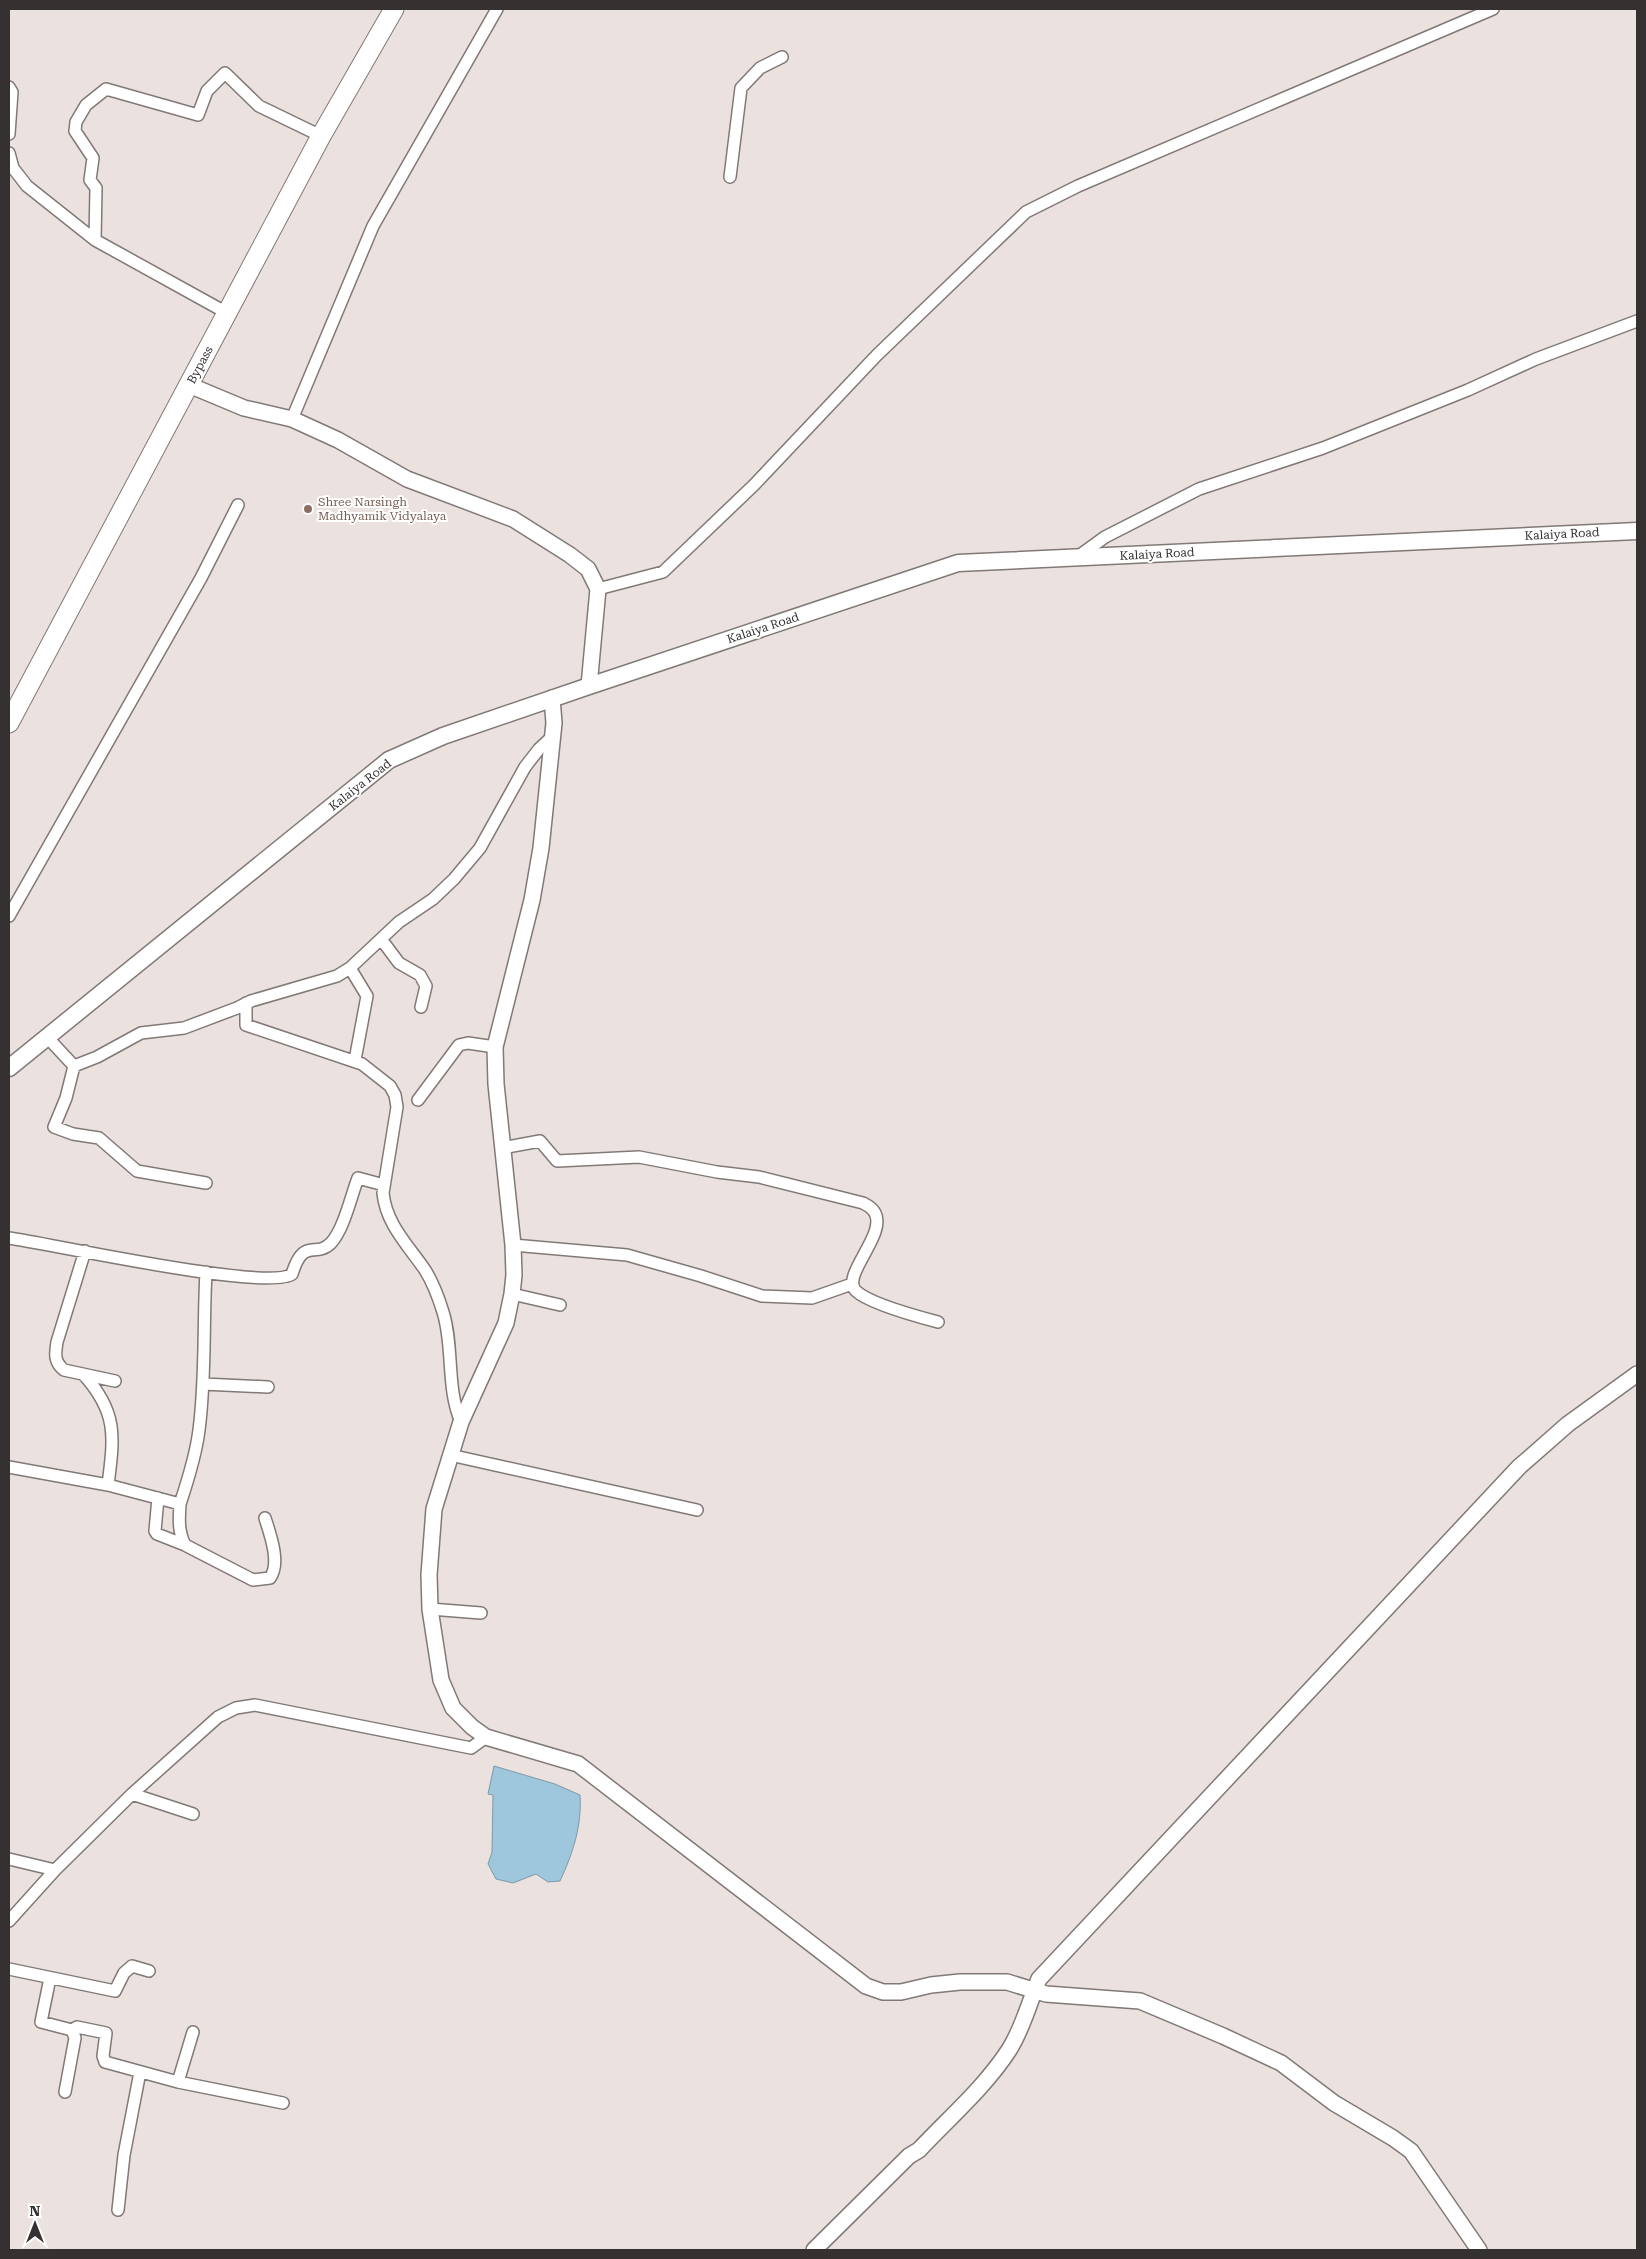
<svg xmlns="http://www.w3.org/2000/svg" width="1646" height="2259" viewBox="0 0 1646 2259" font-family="'Roboto Serif',serif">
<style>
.water{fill:#9ec6dc;stroke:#7e99a8}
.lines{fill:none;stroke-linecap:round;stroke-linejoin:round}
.minor-casing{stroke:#817976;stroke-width:14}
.tertiary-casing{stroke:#817976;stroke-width:18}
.secondary-casing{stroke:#817976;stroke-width:19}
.primary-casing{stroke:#817976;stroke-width:21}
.minor{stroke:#fff;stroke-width:11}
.tertiary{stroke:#fff;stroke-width:15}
.secondary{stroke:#fff;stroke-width:16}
.primary{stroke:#fff;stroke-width:19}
.education-dot{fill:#8d6e63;stroke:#fff;stroke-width:2}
.labels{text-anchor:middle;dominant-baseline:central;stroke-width:4;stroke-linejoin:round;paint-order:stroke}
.street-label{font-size:12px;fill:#343130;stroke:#fff}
.education-label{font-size:12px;fill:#785e54;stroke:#fff;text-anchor:start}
</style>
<rect width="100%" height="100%" fill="#ebe2df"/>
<!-- water -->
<path class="water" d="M494,1766L555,1784L580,1795C582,1826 573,1853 560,1881L548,1882L536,1874L513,1883L496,1879L488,1864L492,1852L493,1795L488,1794Z"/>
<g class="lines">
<!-- minor casing -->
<g class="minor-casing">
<path id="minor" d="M9,87L12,92L9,134
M9,153L13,168L27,186L95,240L227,313
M730,177L741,88L760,68L782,57
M95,240L96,188L90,180L93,158L75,131L76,122L86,105L106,89L198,115L207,91L225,73L259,106L321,136
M292,419L373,226L497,9
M1076,558L1105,537L1199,489L1323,448L1468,390L1536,359L1637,321
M598,589L663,572L754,485L877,355L1026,212L1078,186L1493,9
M9,916L201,578L238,505
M381,939L399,963L420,975L426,986L421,1007
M350,968L367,996L355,1060
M246,1003V1025L362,1064L390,1086L395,1095L397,1107L383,1193C386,1224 408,1245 425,1270C432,1281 439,1299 443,1312C454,1347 446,1388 461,1422
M47,1037L74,1066L97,1057L141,1033L184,1028L237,1008L251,1001L337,976L350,968L399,922L433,899L454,879L480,848L525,767L539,749L553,736
M74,1066L66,1098L54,1127L73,1134L99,1138L137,1171L206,1183
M418,1100L459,1045L468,1043L495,1047
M502,1148L540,1141L557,1161L639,1157L717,1172L759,1177L863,1203C867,1205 873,1209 875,1213C887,1235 840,1276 856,1291C870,1304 919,1317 938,1322
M9,1238C52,1244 268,1292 292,1274C304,1236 315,1259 331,1243C344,1229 351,1196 358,1178L384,1185
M513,1245L627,1255L701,1276L762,1296L812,1298L852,1284
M85,1251L57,1342C55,1354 54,1362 64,1370L115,1381
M512,1294L560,1305
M84,1375C118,1413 114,1437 108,1485
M203,1384L268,1387
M450,1455L697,1510
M9,1467L108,1485L180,1504C179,1519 178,1531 185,1545L253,1580L270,1578C281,1563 270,1534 265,1518
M158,1498L155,1531L157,1534L185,1545
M180,1504C188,1480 196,1455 199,1430C206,1377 203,1324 206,1272
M430,1609L481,1613
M132,1794L193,1814
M9,1859L55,1870
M9,1921L55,1870L132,1794L218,1717L236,1708L255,1705L471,1748L486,1737
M9,1969L115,1991L124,1973L132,1966L149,1971
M50,1978L41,2022L72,2030L75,2038L65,2092
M72,2030L77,2027L106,2033L103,2056L105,2062L178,2082L283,2103
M178,2082L193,2032
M118,2210L124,2155L140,2072"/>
</g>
<!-- tertiary casing -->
<g class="tertiary-casing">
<path id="tertiary" d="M189,385L244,408L292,419L338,440L407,479L513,519L570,555L588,569L598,589L589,686
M552,698L554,723L541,848L532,900L495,1047L496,1084L513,1245L514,1275L512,1294L506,1323L461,1422L434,1509L429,1575L430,1609L441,1680L453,1708L472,1727L486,1737L578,1764L866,1986L883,1992H901L931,1985L960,1982H1007L1046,1994L1140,2001L1223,2036L1281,2063L1334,2103L1393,2138L1411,2151L1479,2250
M814,2250L909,2156L919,2150C949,2118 985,2087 1009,2050C1023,2028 1029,2003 1039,1979L1519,1467L1568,1424L1637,1374"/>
</g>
<!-- secondary casing -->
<g class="secondary-casing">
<path id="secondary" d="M9,1068L389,760L443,736L589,686L958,563L1637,531"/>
</g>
<!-- primary casing -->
<g class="primary-casing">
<path id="primary" d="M9,723L321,136L394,9"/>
</g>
<!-- minor -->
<use href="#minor" class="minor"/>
<!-- tertiary -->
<use href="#tertiary" class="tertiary"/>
<!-- secondary -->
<use href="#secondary" class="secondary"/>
<!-- primary -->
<use href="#primary" class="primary"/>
</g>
<!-- markers -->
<circle class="education-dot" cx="308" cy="509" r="5"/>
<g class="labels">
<!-- street labels -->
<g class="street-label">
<text transform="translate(200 365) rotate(-62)">Bypass</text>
<text transform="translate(1562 534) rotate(-3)">Kalaiya Road</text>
<text transform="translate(1157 554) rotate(-3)">Kalaiya Road</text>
<text transform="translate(763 628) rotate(-18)">Kalaiya Road</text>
<text transform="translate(360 785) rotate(-38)">Kalaiya Road</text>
</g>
<!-- education labels -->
<g class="education-label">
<text x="318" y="502">Shree Narsingh<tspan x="318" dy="14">Madhyamik Vidyalaya</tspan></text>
</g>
</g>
<!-- border -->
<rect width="1646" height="2259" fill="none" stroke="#343130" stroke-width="20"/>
<!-- north arrow -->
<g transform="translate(35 2224)" stroke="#ffffff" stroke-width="4" paint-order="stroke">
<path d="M0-4L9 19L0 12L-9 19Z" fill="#343130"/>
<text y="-8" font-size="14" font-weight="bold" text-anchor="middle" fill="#343130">N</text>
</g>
</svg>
